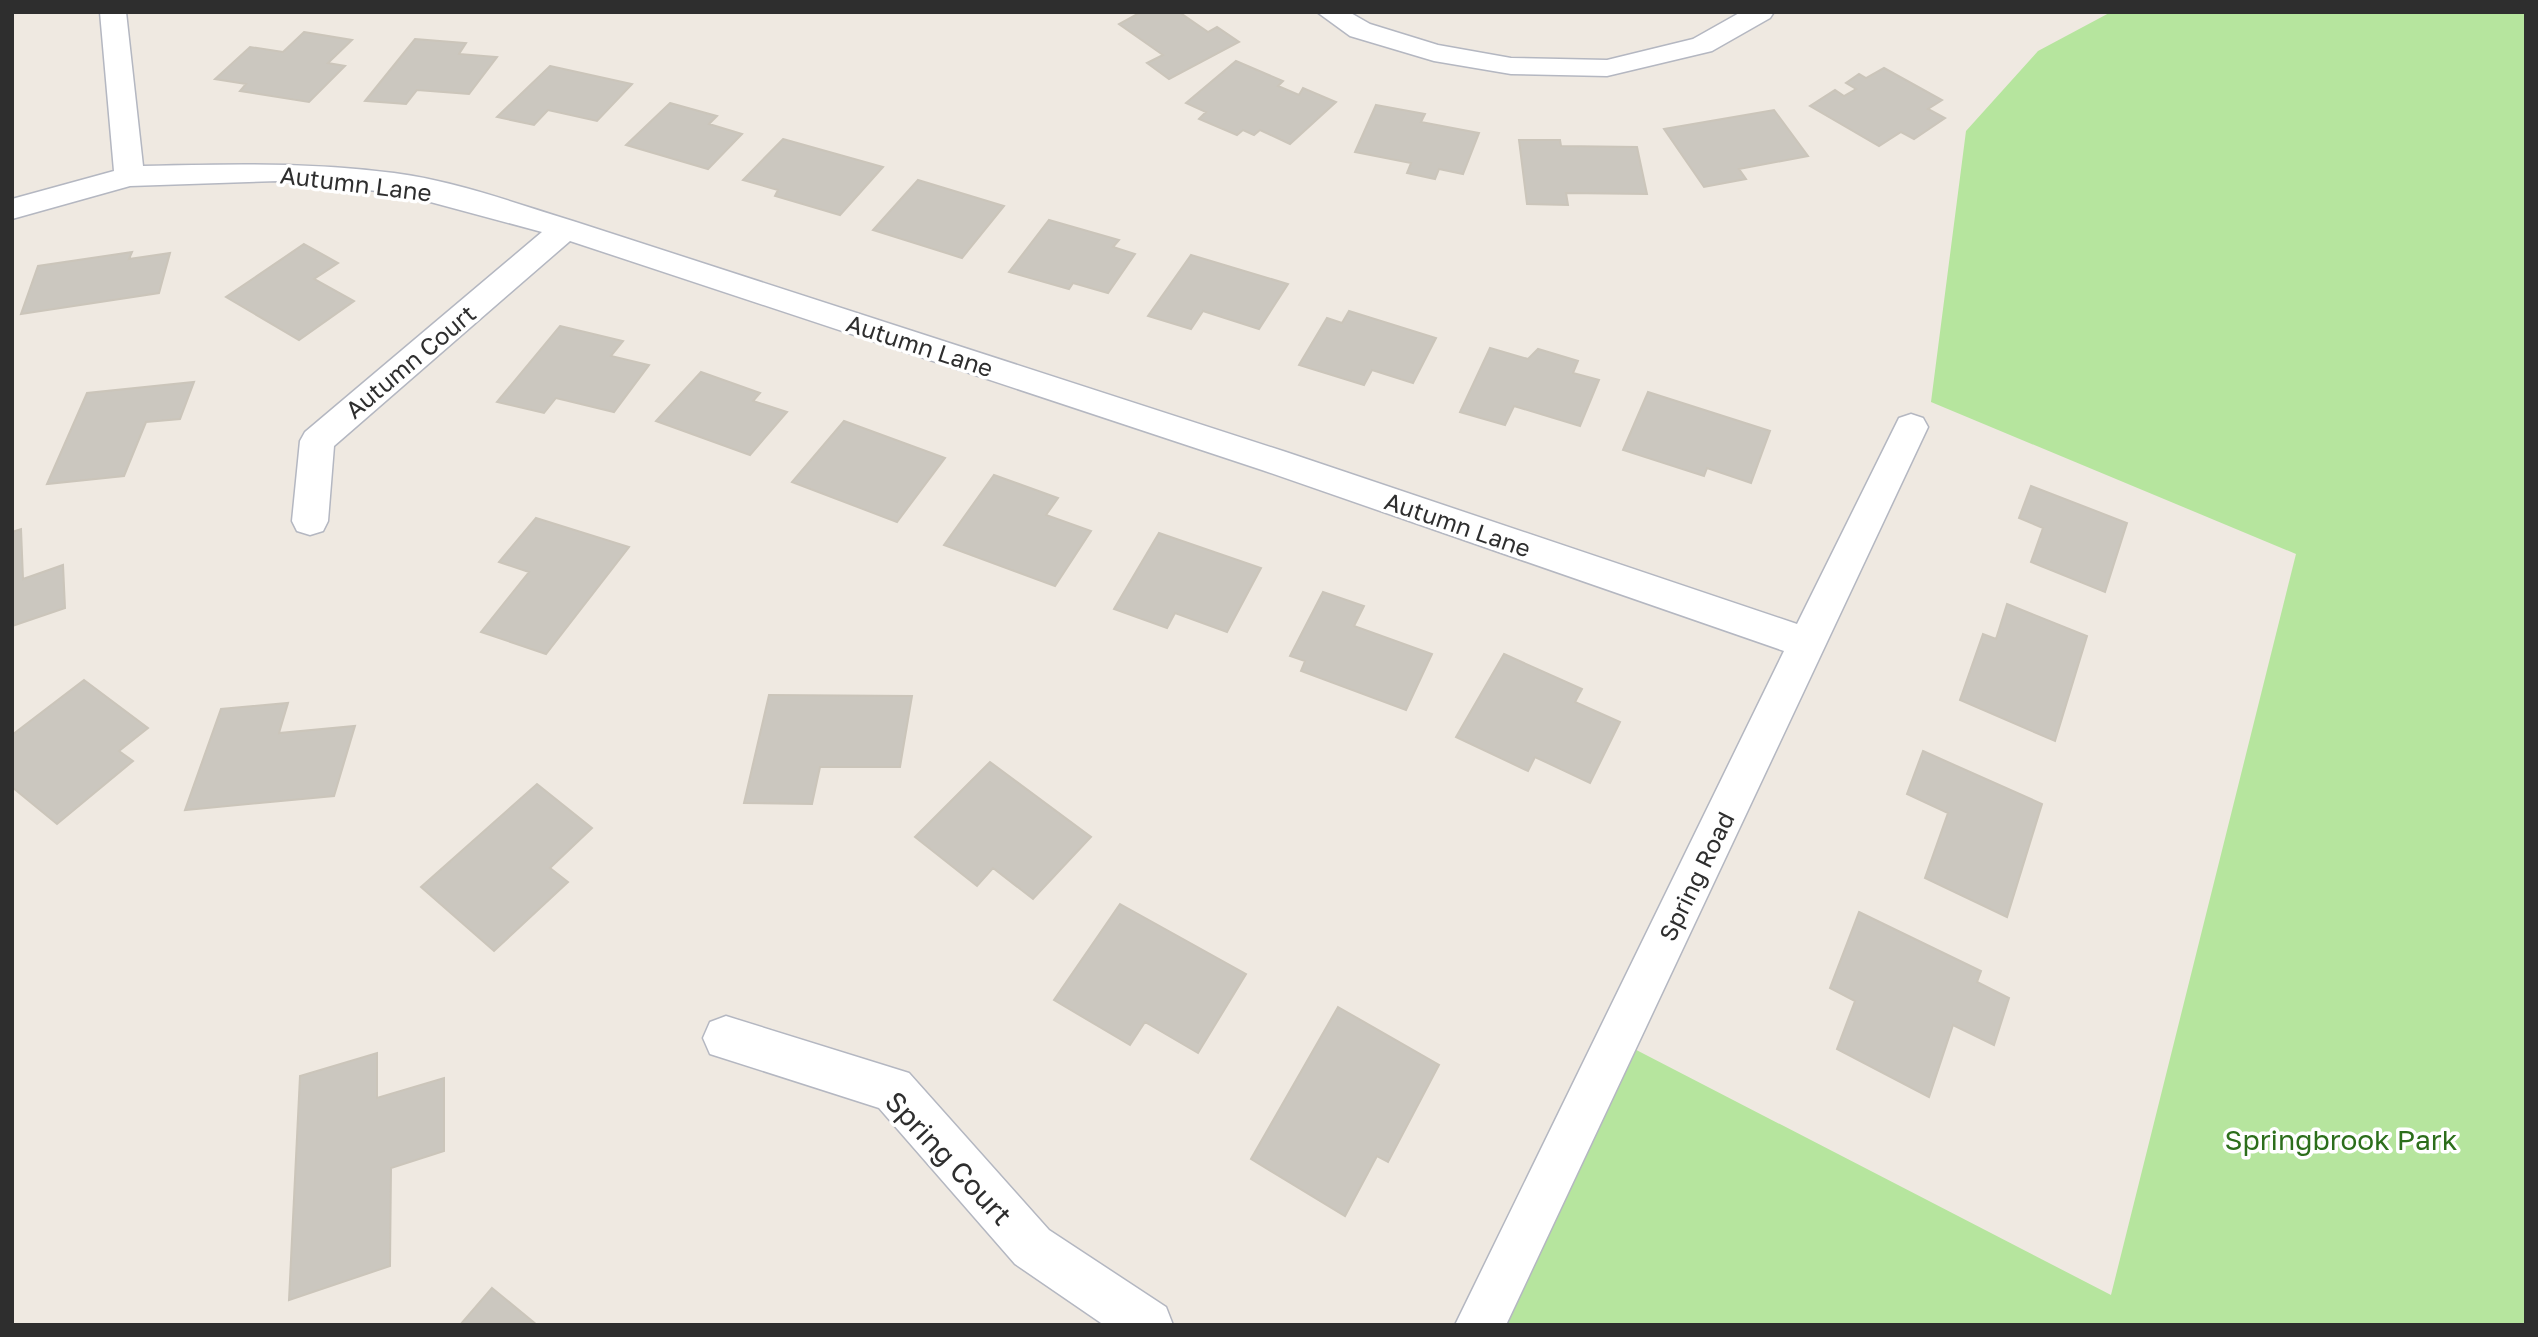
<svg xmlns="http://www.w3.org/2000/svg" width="2538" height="1337" viewBox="0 0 2538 1337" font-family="'Golos Text',sans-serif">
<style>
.green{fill:#b6e59e}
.building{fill:#cbc7bf;stroke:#cbc5ba;stroke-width:2}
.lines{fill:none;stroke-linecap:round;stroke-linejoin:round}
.minor-casing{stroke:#b4b7c1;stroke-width:3}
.minor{fill:#fff;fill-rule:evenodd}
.labels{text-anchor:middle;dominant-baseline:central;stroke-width:7;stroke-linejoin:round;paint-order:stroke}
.street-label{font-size:24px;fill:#2e2e2e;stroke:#fff}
.near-park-label{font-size:28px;fill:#2c6e1b;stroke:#fff}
.near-street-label{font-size:28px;fill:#2e2e2e;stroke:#fff}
</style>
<rect width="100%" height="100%" fill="#efe9e1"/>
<!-- green -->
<path class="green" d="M2111,12H2526V1325H1480L1617,1040L2111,1295L2296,554L1931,402L1966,131L2038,51Z"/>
<!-- building -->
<path class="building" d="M1141,12H1179L1208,32L1217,27L1239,42L1169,79L1147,63L1163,55L1119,24Z
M304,32L352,40L328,63L345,66L309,102L240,91L246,84L215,79L250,47L283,52Z
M415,39L466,43L459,54L497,57L469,94L417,90L406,104L365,101Z
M1236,61L1283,81L1278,86L1299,95L1303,88L1336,102L1290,144L1260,130L1254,135L1243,130L1237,135L1199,119L1206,112L1186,103Z
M550,66L632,84L597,121L548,110L534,125L497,117Z
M1884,68L1942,100L1928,109L1945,118L1914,139L1901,132L1879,146L1810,106L1835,90L1844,96L1856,89L1846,83L1859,74L1866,78Z
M670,103L717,116L709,124L742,134L708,169L626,145Z
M1376,105L1425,114L1421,122L1479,133L1463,174L1439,169L1435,179L1407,173L1411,163L1355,152Z
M1774,110L1808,156L1739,169L1746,179L1704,187L1664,129Z
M783,139L883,167L840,215L775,196L778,190L743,180Z
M1519,140H1560L1561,146L1637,147L1647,194L1566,193L1568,205L1527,204Z
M918,180L1004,206L962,258L873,230Z
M1049,220L1119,240L1113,247L1135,254L1108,293L1073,283L1069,289L1009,272Z
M304,244L338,263L314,279L354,301L299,340L226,297Z
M132,252L129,259L170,253L159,293L21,314L38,266Z
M1191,255L1288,284L1259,329L1203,311L1191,329L1148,316Z
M1349,311L1436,338L1413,383L1372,370L1364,385L1299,365L1327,318L1342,323Z
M560,326L623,341L611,356L649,365L614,412L556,398L544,413L497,402Z
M1490,348L1528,359L1538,349L1578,361L1573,373L1599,380L1580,426L1514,406L1505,425L1460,412Z
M701,372L760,393L753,401L787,412L750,455L656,421Z
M194,382L180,419L146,422L124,476L47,484L87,393Z
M1648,392L1770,431L1751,483L1707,468L1704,476L1623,450Z
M844,421L945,458L897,522L792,482Z
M994,475L1058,498L1046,515L1091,531L1055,586L944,545Z
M2031,486L2127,523L2105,592L2031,562L2043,528L2019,518Z
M536,518L629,547L546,654L481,632L529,572L499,562Z
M21,529L23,579L63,565L65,608L12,626V532Z
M1159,533L1261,568L1227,632L1175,613L1167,628L1114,609Z
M1323,592L1364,606L1354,626L1432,654L1406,710L1301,671L1305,661L1290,656Z
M2007,604L2087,636L2055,741L1960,700L1983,634L1996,639Z
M1504,654L1582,689L1575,702L1620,722L1590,783L1535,757L1528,771L1456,737Z
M84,680L148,728L119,751L133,761L57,824L12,787V735Z
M769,695L912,696L900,767H820L812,804L744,803Z
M288,703L279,733L355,726L334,796L185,810L221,709Z
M1923,751L2042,804L2007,917L1925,878L1948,813L1907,794Z
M990,762L1091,837L1033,899L993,868L977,886L915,837Z
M537,784L592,828L550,868L568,882L494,951L421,887Z
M1120,904L1246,974L1198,1053L1145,1022L1130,1045L1054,1000Z
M1859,912L1981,971L1977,982L2009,998L1994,1045L1953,1025L1929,1097L1837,1049L1855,1001L1830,988Z
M1338,1007L1439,1065L1388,1162L1377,1156L1345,1216L1251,1159Z
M377,1053V1098L444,1078V1151L391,1168L390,1266L289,1300L300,1076Z
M492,1288L537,1325H460Z"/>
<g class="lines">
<!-- minor casing -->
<g class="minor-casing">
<path id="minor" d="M100,12H126L143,166C227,164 310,162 394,173C456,181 517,204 576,222L1286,452L1797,624L1899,418L1911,414L1923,418L1928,427L1506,1325H1455L1784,651L1262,470L570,241L334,446L328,521L323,531L310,535L297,531L292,521L300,441L305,432L542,232L397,193L278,181L130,186L12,219V199L114,171Z
M1317,12H1349L1370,24L1438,45L1511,58L1607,60L1693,39L1741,12H1774L1770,18L1712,51L1607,76L1511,74L1434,61L1350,36Z
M726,1016L909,1073L1049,1230L1166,1307L1173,1325H1104L1015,1264L879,1108L710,1054L703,1038L710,1022Z"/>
</g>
<!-- minor -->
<use href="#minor" class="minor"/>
</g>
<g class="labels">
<!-- street labels -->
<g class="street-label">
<text transform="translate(356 183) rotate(7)">Autumn Lane</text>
<text transform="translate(920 345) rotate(18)">Autumn Lane</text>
<text transform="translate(410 361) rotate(-40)">Autumn Court</text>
<text transform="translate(1458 524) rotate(19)">Autumn Lane</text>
<text transform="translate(1696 876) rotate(-64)">Spring Road</text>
</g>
<!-- near-park labels -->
<g class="near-park-label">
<text x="2341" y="1139">Springbrook Park</text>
</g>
<!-- near-street labels -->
<g class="near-street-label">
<text transform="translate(949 1158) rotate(47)">Spring Court</text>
</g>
</g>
<!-- border -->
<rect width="2538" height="1337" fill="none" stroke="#2e2e2e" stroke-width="28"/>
</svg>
